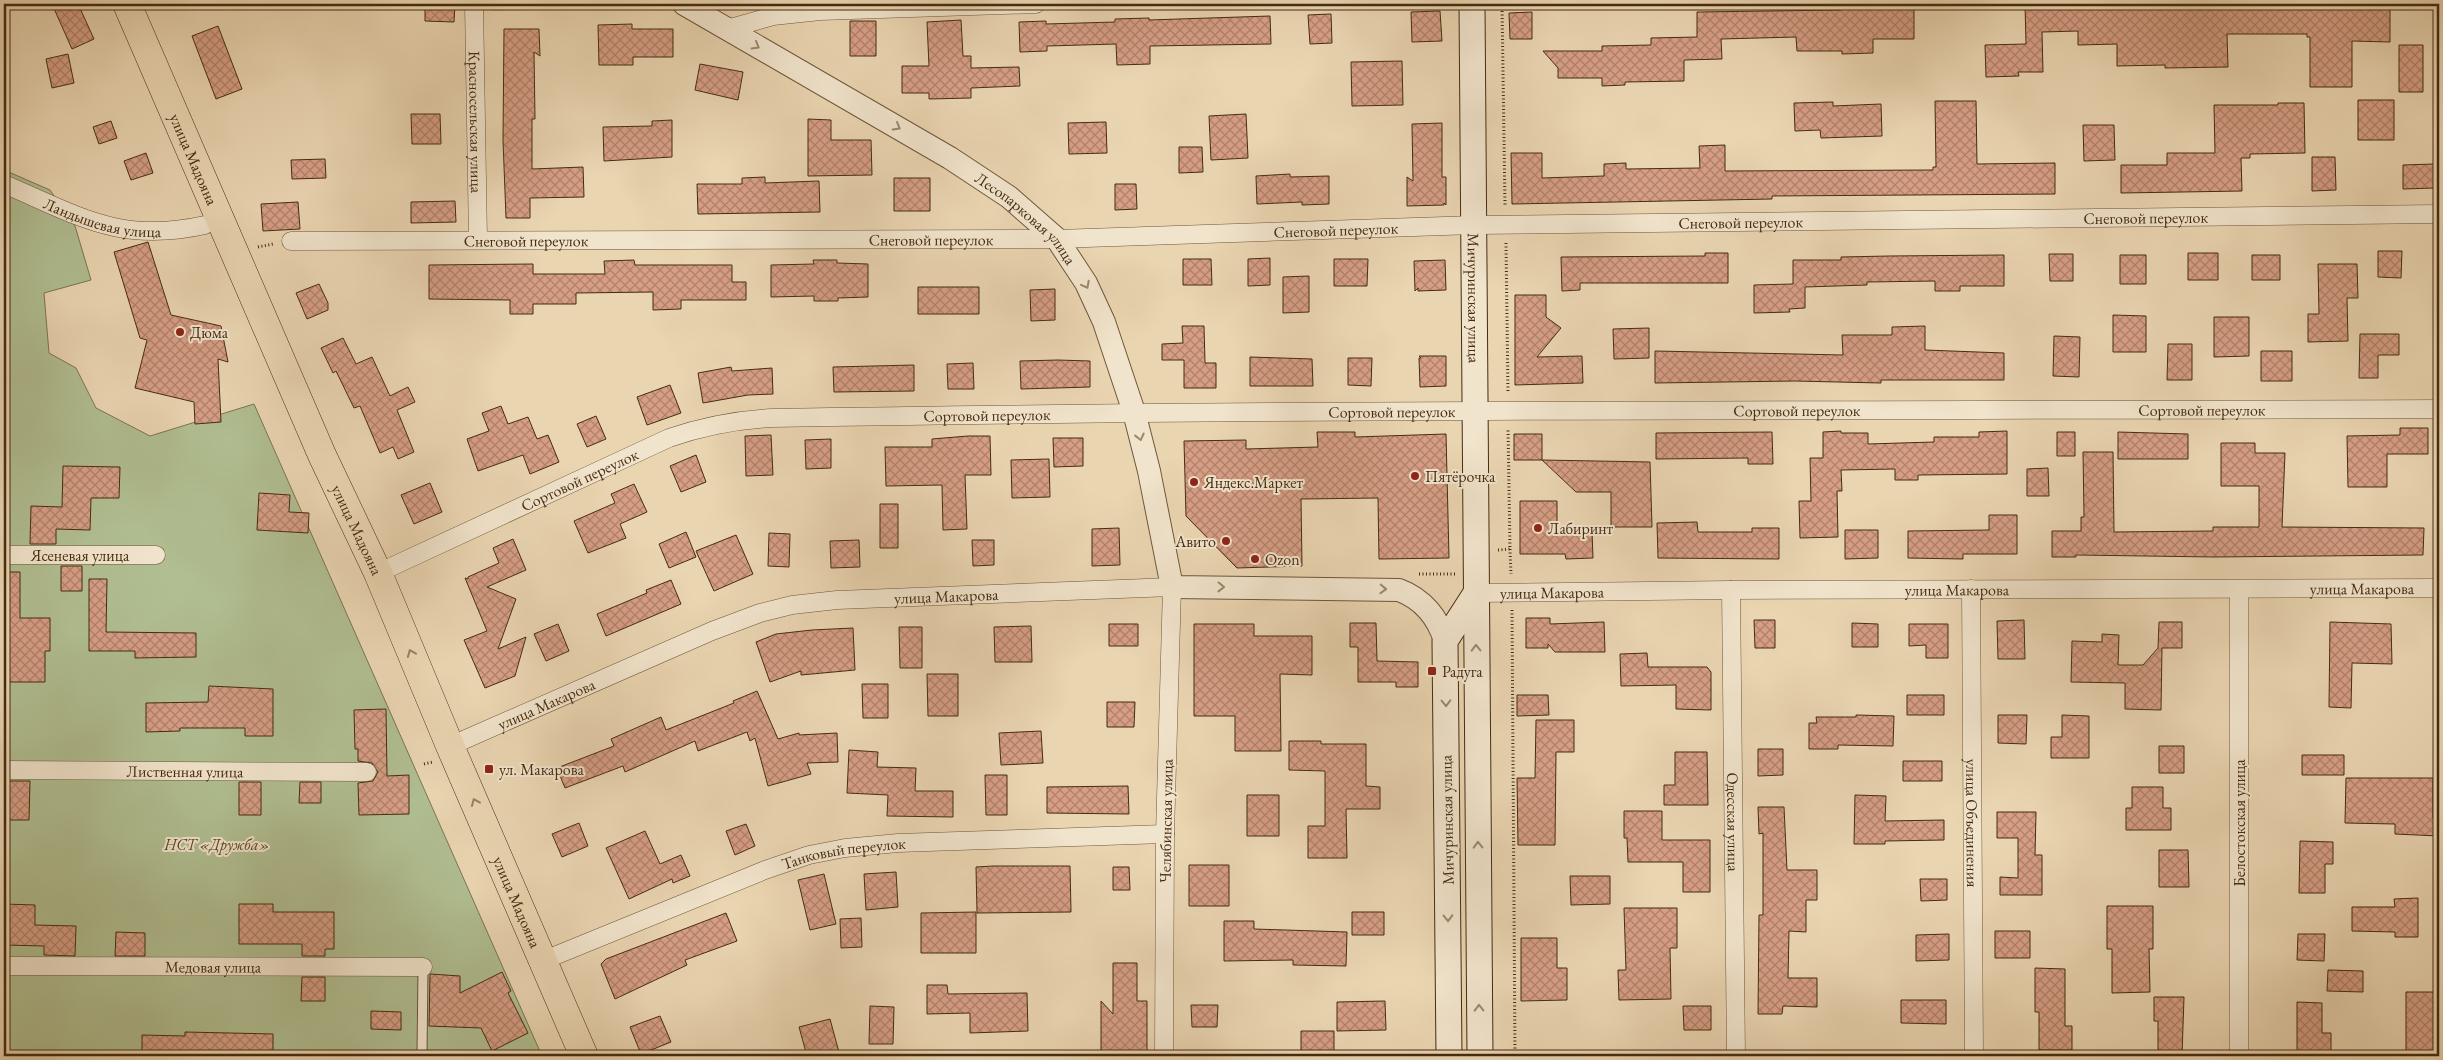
<svg xmlns="http://www.w3.org/2000/svg" width="2443" height="1060" viewBox="0 0 2443 1060" font-family="'EB Garamond',serif">
<style>
.green{fill:#b0be91;stroke:#7a7551}
.building{fill:url(#building-cross-hatch);stroke:#452c11}
.lines{fill:none;stroke-linecap:round;stroke-linejoin:round}
.service-casing{stroke:#6e5639;stroke-width:11}
.minor-casing{stroke:#6e5639;stroke-width:19}
.tertiary-casing{stroke:#6e5639;stroke-width:24}
.secondary-casing{stroke:#452c11;stroke-width:27}
.primary-casing{stroke:#452c11;stroke-width:29}
.path{stroke:#452c11;stroke-width:3;stroke-dasharray:1 2.5;stroke-linecap:butt}
.service{stroke:#f1e4cc;stroke-width:9}
.minor{stroke:#f1e4cc;stroke-width:18}
.tertiary{stroke:#f1e4cc;stroke-width:22}
.secondary{stroke:#f1e4cc;stroke-width:25}
.primary{stroke:#ead5b1;stroke-width:28}
.oneway{stroke:#9b886e}
.oneway2{stroke:#988061}
.poi-dot{fill:#8f2418;stroke:#f1e4cc;stroke-width:2}
.labels{text-anchor:middle;dominant-baseline:central;stroke-width:4;stroke-linejoin:round;paint-order:stroke}
.street-label{font-size:16px;fill:#452c11;stroke:#f1e4cc}
.poi-label{font-size:16px;fill:#452c11;stroke:#f1e4cc;text-anchor:start}
.park-label{font-size:16px;font-style:italic;fill:#5a492b;stroke:#f1e4cc}
</style>
<defs>
<pattern id="building-cross-hatch" width="8" height="8" patternUnits="userSpaceOnUse" patternTransform="scale(1.25)"><rect width="8" height="8" fill="#d79e85"/><path d="M0 0l8 8M0 8l8-8" fill="none" stroke="#b0816b"/></pattern>
</defs>
<rect width="100%" height="100%" fill="#ead5b1"/>
<filter id="stains"><feTurbulence type="fractalNoise" baseFrequency=".004" numOctaves="4"/><feColorMatrix values="0 0 0 0 .2 0 0 0 0 .09 0 0 0 0 .02 0 0 0 .5 -.17"/></filter>
<radialGradient id="worn" r=".72"><stop offset=".6" stop-color="#630" stop-opacity="0"/><stop offset="1" stop-color="#630" stop-opacity=".3"/></radialGradient>
<!-- green -->
<path class="green" d="M4,170L50,190L75,226L91,280L44,293L49,353L76,368L96,408L150,436L254,404L542,1056H4Z"/>
<!-- building -->
<path class="building" d="M52,4H78L94,39L72,49Z
M425,4H455L454,22L425,21Z
M2025,4H2052V6L2116,4H2390V42L2352,41V87H2310V37H2307V34H2227L2228,67L2165,68V65L2117,66V44L2078,45V31L2042,32L2043,72H2018L2019,76L1986,77L1985,45L2026,44Z
M1841,8H1914V39H1873V53L1842,54V51H1797L1796,37L1721,39L1722,59L1684,60V81L1625,82V85L1602,86V78H1558V68L1543,51H1602V46L1651,45V38L1697,37V12L1841,10Z
M1440,11L1442,41L1412,42L1411,12Z
M1532,12V39H1510L1509,13Z
M1331,14L1332,43L1310,44L1308,15Z
M1270,16L1271,44L1150,46V64L1117,65L1116,44L1047,46V51L1020,52L1019,22L1046,21V24L1115,22V19L1149,18V20Z
M961,20L963,56H971V68L1019,67L1020,86L971,88V98L929,99V93H902V66H929L927,22Z
M850,21H876V56H850Z
M632,24V29H673V57H633V65H599L598,25Z
M218,26L242,89L216,99L192,36Z
M504,29H539L540,56L534,52L535,119H532V169L583,167L584,197L530,198V218H506L503,140Z
M2399,45H2423V92H2399Z
M68,54L74,83L52,88L46,59Z
M1402,61L1403,105L1352,106L1351,62Z
M700,64L743,72L738,100L695,90Z
M2358,100H2394V140H2358Z
M1935,101H1976L1977,164L2055,163V194L1772,196V199L1512,204L1511,153H1542V178L1604,176V164L1626,163V169L1700,168L1699,146L1725,145V171L1933,170V167H1936Z
M1833,102V106L1881,104L1882,136L1821,138L1820,130L1795,131L1794,103Z
M2278,103H2304L2305,153L2250,154V158H2241L2242,191L2121,193V165H2167V153H2215L2214,105H2278Z
M411,114H440L441,144H412Z
M1246,114L1248,158L1211,160L1209,116Z
M808,119L831,120V140H871L872,175L808,176Z
M672,120V157L604,161L603,127L652,126V121Z
M111,121L117,138L99,144L93,127Z
M1106,122L1107,153L1069,154L1068,123Z
M1442,123V177H1446V205L1444,203V205L1407,206V177L1413,181L1412,124Z
M2083,125H2114L2115,160L2084,161Z
M1179,147H1202L1203,172L1179,173Z
M146,153L153,173L131,180L124,161Z
M2312,157H2335L2336,190L2312,191Z
M325,159L326,178L292,179L291,160Z
M2434,164V188L2403,189V165Z
M1290,174V177L1329,176V204L1302,205V202L1257,204L1256,176Z
M765,177V183L819,181L820,212L698,214L697,184H742V178Z
M894,178H930V211H894Z
M1115,184H1136L1137,209L1115,210Z
M455,201L456,222L411,223V202Z
M298,202L300,229L263,231L261,204Z
M148,242L171,315L221,326L228,362L218,359L221,422L195,424L194,402L135,388L147,340L140,338L114,252Z
M2378,251H2402L2401,278L2378,277Z
M1705,253H1728V283H1580V290L1562,291L1561,257L1705,256Z
M2188,253H2218V280H2188Z
M2049,254H2073V281H2050Z
M2004,255V286H1960V291H1935V281L1867,282V285L1805,287V308L1789,309L1790,312L1754,313V285L1793,284V260H1841V257L1889,256Z
M2120,255H2146V284H2120Z
M2252,255H2280V280H2252Z
M1270,258V285L1248,286V259Z
M1183,259H1211L1212,285H1183Z
M1334,259H1368L1367,286H1334Z
M634,260L635,265H732V282H746V300H681V309L653,310V292L576,293V304H533V314H510V300L429,299V265L533,264V274H605L604,261Z
M813,260H837V263L868,264V297L838,298V301H814V296L771,297V265L814,264Z
M1445,260L1446,290L1418,291V288L1415,291L1414,261Z
M2318,264H2357L2358,298H2347L2348,341L2308,342V314H2319Z
M1309,276V312L1283,313V277Z
M319,284L328,303V310L307,319L296,293Z
M918,287H979V314H918Z
M1055,289V320L1031,321L1030,290Z
M1515,295H1546V317L1561,328L1537,357L1582,356L1583,383L1515,385Z
M2113,315L2146,316V352H2113Z
M2214,317H2249V356L2214,357Z
M1182,326H1204L1205,363H1216V388H1184V360H1162V344L1183,343Z
M1925,326V350L2004,353V380H1881V383L1795,381L1655,383V351L1843,355L1842,335H1892V327Z
M1649,328V358L1614,359L1613,329Z
M2360,334H2399V355H2378V378H2359Z
M2054,336L2080,337L2079,377L2053,376Z
M343,338L356,364L372,357L390,396L408,387L415,402L397,410L414,452L398,459L393,447L380,453L360,406L354,408L336,371L333,373L321,348Z
M2168,344H2192V380H2167Z
M2261,351H2292V381H2261Z
M1419,356H1446V386L1420,387L1419,358H1421Z
M1250,357L1312,359L1313,386H1250Z
M1348,358H1372L1371,386L1348,385Z
M1058,360L1090,361V387L1021,389L1020,361Z
M973,363L974,389H948L947,364Z
M914,365V391L834,392L833,367Z
M731,367L732,371L772,368L773,394L748,395L703,403L698,373Z
M670,385L681,413L647,425L637,397Z
M501,406L508,424L528,417L537,439L548,435L559,462L530,474L523,455L478,471L467,439L489,431L482,413Z
M596,416L606,439L587,447L577,424Z
M2400,428H2428V454H2387V487H2348L2347,436L2400,435Z
M1841,431V433H1868V444L1934,442V437H1979V432L2007,431V474L1918,475V480H1895V469L1841,470L1842,491H1837L1838,537L1800,538L1799,501H1811L1810,458H1823V432Z
M1317,432H1355V437L1446,434L1449,558L1379,559L1378,498L1301,499L1302,566L1237,568L1186,516L1184,441L1246,440V449L1318,447Z
M1772,432L1773,464H1748V458L1656,459V433Z
M2057,432H2075V456H2057Z
M2118,432L2188,434V459H2118Z
M1514,434H1542V460H1514Z
M771,435L773,475L746,476L745,436Z
M968,436H990L991,475H965L967,529L943,530L942,485L886,486L885,447H932V439Z
M1053,438H1083V466L1054,467Z
M831,439V468L806,469L805,440Z
M2221,443H2255V453H2285L2282,527L2424,528L2423,555L2214,557L2076,555V557H2052V531H2081V517H2084L2083,452H2113L2114,532L2213,531V527H2259V486H2221Z
M696,455L706,482L681,492L670,466Z
M1049,459L1050,497L1012,498L1011,460Z
M1542,460L1650,462L1652,527H1611V492H1576Z
M63,466L120,467L119,498H91L90,530L56,529V544H30L31,506L62,507Z
M2048,468L2049,496H2027V469Z
M430,483L442,512L414,524L401,495Z
M634,484L647,512L620,524L626,538L588,553L574,521L615,503L611,494Z
M259,493L290,495L289,512L309,513L308,533L257,530Z
M1520,501H1557V531H1592L1593,558L1566,559L1565,554H1520Z
M880,504H898V548H880Z
M1989,515H2017V554H1963V559L1908,558V531L1989,530Z
M1697,522L1698,532H1752V528H1779V559L1658,558L1657,523Z
M1119,528L1120,565L1092,566V529Z
M1845,530H1878V558L1845,559Z
M686,532L696,557L669,568L659,544Z
M769,533L790,534L789,567L768,566Z
M736,535L753,574L714,591L696,551Z
M513,539L526,570L487,587L516,599L498,649L526,637L515,676L485,688L464,640L487,631L465,578L468,579V577L499,563L493,548Z
M859,540L860,567L831,568L830,541Z
M972,540H994V565L973,566Z
M61,566H82V591H61Z
M4,572H20V618H50V651H45V682H4Z
M89,579H107L106,632L196,633V657L135,658V651H89Z
M671,580L681,604L606,636L597,614L647,593L646,590Z
M1526,618H1550V624L1604,622L1605,652H1555L1548,644V648H1526Z
M1754,620H1775V648H1755Z
M2024,620L2025,659H1998L1997,621Z
M2159,622H2182V648H2162L2161,710L2125,709V683L2071,682L2072,641L2102,642V634L2119,635L2118,665H2143L2158,648Z
M2330,622L2391,624L2392,664L2352,663L2351,708L2329,707Z
M1350,623H1376L1377,661L1418,662V687H1396V682H1358V647H1350Z
M1852,623L1878,624V647H1852Z
M558,624L569,651L546,661L534,634Z
M1109,624H1138V646H1109Z
M1194,624H1254V636H1312V675L1280,674L1281,751H1235V716H1194Z
M1909,624H1948V658H1926V645L1909,646Z
M1031,626L1032,662H995L994,627Z
M899,627H922V668H900Z
M853,628L855,670L801,675V671L770,682L756,642L776,634L812,630Z
M1647,653L1648,667H1707L1711,672V710L1676,709V685L1621,686L1620,654Z
M927,674H958V716H928Z
M862,684H888V718H863Z
M209,686L273,689V736H245V728H180V731L146,732V703L208,702Z
M757,691L778,739L799,733V735L837,733L838,762L807,763L811,774L768,786L755,738L750,741L747,732L698,751L695,741L625,772L623,766L565,788L557,768L614,746L611,739L661,717L666,730L734,703L733,701Z
M1517,695H1548L1549,715L1517,716Z
M1907,695H1944V715H1907Z
M1107,702H1135L1134,727H1107Z
M386,709L387,776L409,775V814L359,815L358,783L373,781L378,772L372,763L358,761V749H355L354,710Z
M1856,715L1894,716L1893,746L1838,745V749H1809V723H1817L1816,717H1856Z
M1998,715H2027L2026,744L1998,743Z
M2062,715L2089,716V758H2051V737H2062Z
M1536,720H1574V752H1556L1555,845H1518L1517,778H1535Z
M1041,731L1043,763L1001,765L999,733Z
M1289,741H1321V744H1366V786L1380,787V809H1346L1347,858H1308V826H1325V771L1289,770Z
M2159,746H2184V773H2159Z
M1758,749H1783V775L1758,776Z
M849,750L878,752L877,767L916,768L915,791H953V817L887,816L888,795L847,793Z
M1675,752H1707L1708,805H1664V785H1675Z
M2302,755H2344V775H2302Z
M1903,761H1942V781H1903Z
M985,775H1007V815H986Z
M2346,778H2433V818L2439,819V836L2395,834V824L2345,823Z
M4,781H30L29,820H4Z
M239,782H261V815H239Z
M300,782H321V803H299Z
M1128,786L1129,814L1047,813V787Z
M2132,787H2163V808H2171V830H2126V808H2132Z
M1247,795H1279V836H1247Z
M1855,795L1886,796L1885,821L1944,820V840L1885,841V844H1854Z
M1758,807H1784L1787,870H1817V900H1806V932L1789,931L1788,978H1817V1007L1783,1006L1782,1014H1758L1759,915H1763V833L1759,834Z
M1624,811H1662V840H1710V892H1683V862H1628L1627,838H1624Z
M1997,812H2036L2035,855H2042V895H2000V877L2018,878V838H1997Z
M579,823L588,846L562,857L552,834Z
M746,824L755,846L735,855L726,831Z
M645,831L660,864L681,855L690,876L673,883L672,879L629,899L606,848Z
M2300,841L2333,842V864H2325V893H2299Z
M2159,850H2188L2189,887H2159Z
M1189,865H1229V906H1189Z
M993,866H1070L1071,912L977,913L976,867Z
M1113,867H1129L1130,890H1113Z
M896,872L898,907L866,910L864,874Z
M824,874L836,924L810,930L798,880Z
M1570,876H1610V904L1571,905Z
M1920,879H1947V900L1921,901Z
M2418,898V937H2395V932L2352,931V907H2395L2394,899Z
M4,904L35,905V925L76,926L75,956L44,955V946L4,945Z
M239,904H273V912H334V949H325V956H302V944H239Z
M2107,906H2153V949H2149L2150,992L2112,993V949H2107Z
M1624,908H1677V948H1670L1671,999L1619,1000L1618,970H1626Z
M976,912V953H921V913Z
M1352,912H1384V935H1352Z
M726,913L737,941L685,960L687,965L615,999L601,964L606,959Z
M861,918L862,947L841,948L840,919Z
M1224,921H1254V929L1347,932L1346,966L1293,965V960L1224,961Z
M1995,931H2030V958H1995Z
M116,932L145,933V956H115Z
M1949,934V960L1916,961V935Z
M2298,934H2325L2324,961L2297,960Z
M1521,938H1557V968H1567V1000L1521,1001Z
M1113,963H1137V1001H1147V1052H1101V1001L1113,1014Z
M2035,968L2065,969V1026H2072V1050H2039V1012H2035Z
M2328,970L2363,971V992L2327,991Z
M502,972L511,991L508,993L528,1033L492,1051L481,1028L429,1026L430,974L460,976V993Z
M302,977H325V1001H301Z
M927,985H947L948,994L1027,993L1028,1031L970,1033V1013L927,1014Z
M2406,992H2437L2439,1056H2406Z
M2154,997H2184L2182,1056H2158V1021H2154Z
M1901,1000H1946V1024L1901,1023Z
M1385,1001L1386,1030L1337,1031V1002Z
M2297,1002L2322,1003V1033H2331V1054L2297,1053Z
M1191,1005H1218L1217,1027H1192Z
M870,1006L894,1007L893,1044H869Z
M1683,1006H1711V1030H1684Z
M371,1011L401,1012V1030L371,1029Z
M660,1016L671,1042L641,1054L630,1027Z
M830,1019L840,1056H807L799,1027Z
M1301,1031H1334V1056H1301Z
M185,1032L273,1034V1056H142V1035L185,1036Z"/>
<g class="lines">
<!-- service casing -->
<g class="service-casing">
<path id="service" d="M422,1056L423,967"/>
</g>
<!-- minor casing -->
<g class="minor-casing">
<g id="minor">
<path id="s1" d="M474,4L478,240"/>
<path d="M727,29L773,16L820,11L1036,4"/>
<path id="s2" d="M4,184C79,216 120,244 205,225"/>
<path id="s3" d="M291,241L1057,239L1475,225L2439,214"/>
<path id="s4" d="M4,555H156"/>
<path id="s5" d="M378,573L669,438C704,426 735,420 772,418C1327,408 1883,411 2439,409"/>
<path id="s6" d="M1971,589L1974,1056"/>
<path id="s7" d="M1731,590L1736,1056"/>
<path id="s8" d="M1476,593L1731,590L2439,588"/>
<path id="s9" d="M450,746L712,631L760,613L792,605L837,600L1172,587L1165,834L1164,1056"/>
<path id="s10" d="M4,770L367,772"/>
<path id="s11" d="M542,961L765,870L809,855L845,848L898,843L1165,834"/>
<path id="s12" d="M4,966L423,967"/>
<path d="M2239,1056V589"/>
</g>
</g>
<!-- tertiary casing -->
<g class="tertiary-casing">
<g id="tertiary">
<path id="s13" d="M684,4L950,158L1009,197L1057,239L1086,283L1104,322L1134,412L1149,471L1172,587L1399,590C1423,599 1438,618 1445,641"/>
</g>
</g>
<!-- secondary casing -->
<g class="secondary-casing">
<g id="secondary">
<path id="s14" d="M1472,4L1480,1056"/>
<path d="M1449,1056L1445,641L1476,593"/>
</g>
</g>
<!-- primary casing -->
<g class="primary-casing">
<g id="primary">
<path id="s15" d="M127,4L322,455L378,573L450,746L584,1056"/>
</g>
</g>
<!-- path -->
<path class="path" d="M1502,4L1505,207
M492,9L663,7
M1506,243L1508,392
M258,247L273,244
M1510,549L1511,574
M1498,550L1510,549L1508,428
M1419,574H1455
M1512,610L1515,1056
M424,764L433,762"/>
<!-- service -->
<use href="#service" class="service"/>
<!-- minor -->
<use href="#minor" class="minor"/>
<!-- tertiary -->
<use href="#tertiary" class="tertiary"/>
<!-- secondary -->
<use href="#secondary" class="secondary"/>
<!-- primary -->
<use href="#primary" class="primary"/>
</g>
<!-- one-way arrows -->
<defs><path id="oneway-chevron" d="M-2-3.5L2.5 0L-2 3.5" fill="none" stroke-width="1.6" stroke-linecap="round" stroke-linejoin="round" transform="scale(1.25)"/></defs>
<g class="oneway">
<use href="#oneway-chevron" transform="translate(756 46) rotate(30)"/>
<use href="#oneway-chevron" transform="translate(897 127) rotate(30)"/>
<use href="#oneway-chevron" transform="translate(1086 285) rotate(62)"/>
<use href="#oneway-chevron" transform="translate(1140 437) rotate(76)"/>
<use href="#oneway-chevron" transform="translate(1221 587) rotate(1)"/>
<use href="#oneway-chevron" transform="translate(1383 589) rotate(2)"/>
<use href="#oneway-chevron" transform="translate(1476 648) rotate(-91)"/>
<use href="#oneway-chevron" transform="translate(1446 703) rotate(89)"/>
<use href="#oneway-chevron" transform="translate(1478 845) rotate(-91)"/>
<use href="#oneway-chevron" transform="translate(1448 918) rotate(89)"/>
<use href="#oneway-chevron" transform="translate(1479 1008) rotate(-91)"/>
</g>
<g class="oneway2">
<use href="#oneway-chevron" transform="translate(411 653) rotate(-112)"/>
<use href="#oneway-chevron" transform="translate(475 802) rotate(-113)"/>
</g>
<!-- markers -->
<g class="poi-dot">
<circle cx="180" cy="332" r="5"/>
<circle cx="1415" cy="476" r="5"/>
<circle cx="1194" cy="482" r="5"/>
<circle cx="1538" cy="528" r="5"/>
<circle cx="1226" cy="541" r="5"/>
<circle cx="1255" cy="559" r="5"/>
<rect x="1427" y="666" width="10" height="10" rx="2.5"/>
<rect x="484" y="764" width="10" height="10" rx="2.5"/>
</g>
<g class="labels">
<!-- street labels -->
<g class="street-label">
<text stroke="none"><textPath href="#s1" startOffset="118">Красносельская улица</textPath></text>
<text stroke="none"><textPath href="#s15" startOffset="169">улица Мадояна</textPath></text>
<text stroke="none"><textPath href="#s2" startOffset="105">Ландышевая улица</textPath></text>
<text stroke="none"><textPath href="#s3" startOffset="1855">Снеговой переулок</textPath></text>
<text stroke="none"><textPath href="#s13" startOffset="405">Лесопарковая улица</textPath></text>
<text stroke="none"><textPath href="#s3" startOffset="1450">Снеговой переулок</textPath></text>
<text stroke="none"><textPath href="#s3" startOffset="1045">Снеговой переулок</textPath></text>
<text stroke="none"><textPath href="#s3" startOffset="640">Снеговой переулок</textPath></text>
<text stroke="none"><textPath href="#s3" startOffset="235">Снеговой переулок</textPath></text>
<text stroke="none"><textPath href="#s14" startOffset="294">Мичуринская улица</textPath></text>
<text stroke="none"><textPath href="#s5" startOffset="1856">Сортовой переулок</textPath></text>
<text stroke="none"><textPath href="#s5" startOffset="1451">Сортовой переулок</textPath></text>
<text stroke="none"><textPath href="#s5" startOffset="1046">Сортовой переулок</textPath></text>
<text stroke="none"><textPath href="#s5" startOffset="641">Сортовой переулок</textPath></text>
<text stroke="none"><textPath href="#s5" startOffset="222">Сортовой переулок</textPath></text>
<text stroke="none"><textPath href="#s15" startOffset="574">улица Мадояна</textPath></text>
<text stroke="none"><textPath href="#s4" startOffset="76">Ясеневая улица</textPath></text>
<text stroke="none"><textPath href="#s8" startOffset="886">улица Макарова</textPath></text>
<text stroke="none"><textPath href="#s8" startOffset="481">улица Макарова</textPath></text>
<text stroke="none"><textPath href="#s8" startOffset="76">улица Макарова</textPath></text>
<text stroke="none"><textPath href="#s9" startOffset="525">улица Макарова</textPath></text>
<text stroke="none"><textPath href="#s9" startOffset="105">улица Макарова</textPath></text>
<text stroke="none"><textPath href="#s10" startOffset="181">Лиственная улица</textPath></text>
<text transform="translate(1447 820) rotate(-91)">Мичуринская улица</text>
<text transform="translate(1166 821) rotate(-89)">Челябинская улица</text>
<text stroke="none"><textPath href="#s7" startOffset="232">Одесская улица</textPath></text>
<text stroke="none"><textPath href="#s6" startOffset="234">улица Объединения</textPath></text>
<text transform="translate(2239 823) rotate(-90)">Белостокская улица</text>
<text stroke="none"><textPath href="#s11" startOffset="322">Танковый переулок</textPath></text>
<text stroke="none"><textPath href="#s15" startOffset="979">улица Мадояна</textPath></text>
<text stroke="none"><textPath href="#s12" startOffset="209">Медовая улица</textPath></text>
</g>
<!-- poi labels -->
<g class="poi-label">
<text x="190" y="332">Дюма</text>
<text x="1425" y="476">Пятёрочка</text>
<text x="1204" y="482">Яндекс.Маркет</text>
<text x="1548" y="528">Лабиринт</text>
<text x="1216" y="541" text-anchor="end">Авито</text>
<text x="1265" y="559">Ozon</text>
<text x="1442" y="671">Радуга</text>
<text x="499" y="769">ул. Макарова</text>
</g>
<!-- park labels -->
<g class="park-label">
<text x="217" y="844">НСТ «Дружба»</text>
</g>
</g>
<!-- margin -->
<rect width="2443" height="1060" fill="none" stroke="#ead5b1" stroke-width="20"/>
<rect x="5" y="5" width="2433" height="1050" fill="none" stroke="#452c11" stroke-width="2.5"/>
<rect x="10" y="10" width="2423" height="1040" fill="none" stroke="#452c11"/>
<rect width="100%" height="100%" filter="url(#stains)"/>
<rect width="100%" height="100%" fill="url(#worn)"/>
</svg>
